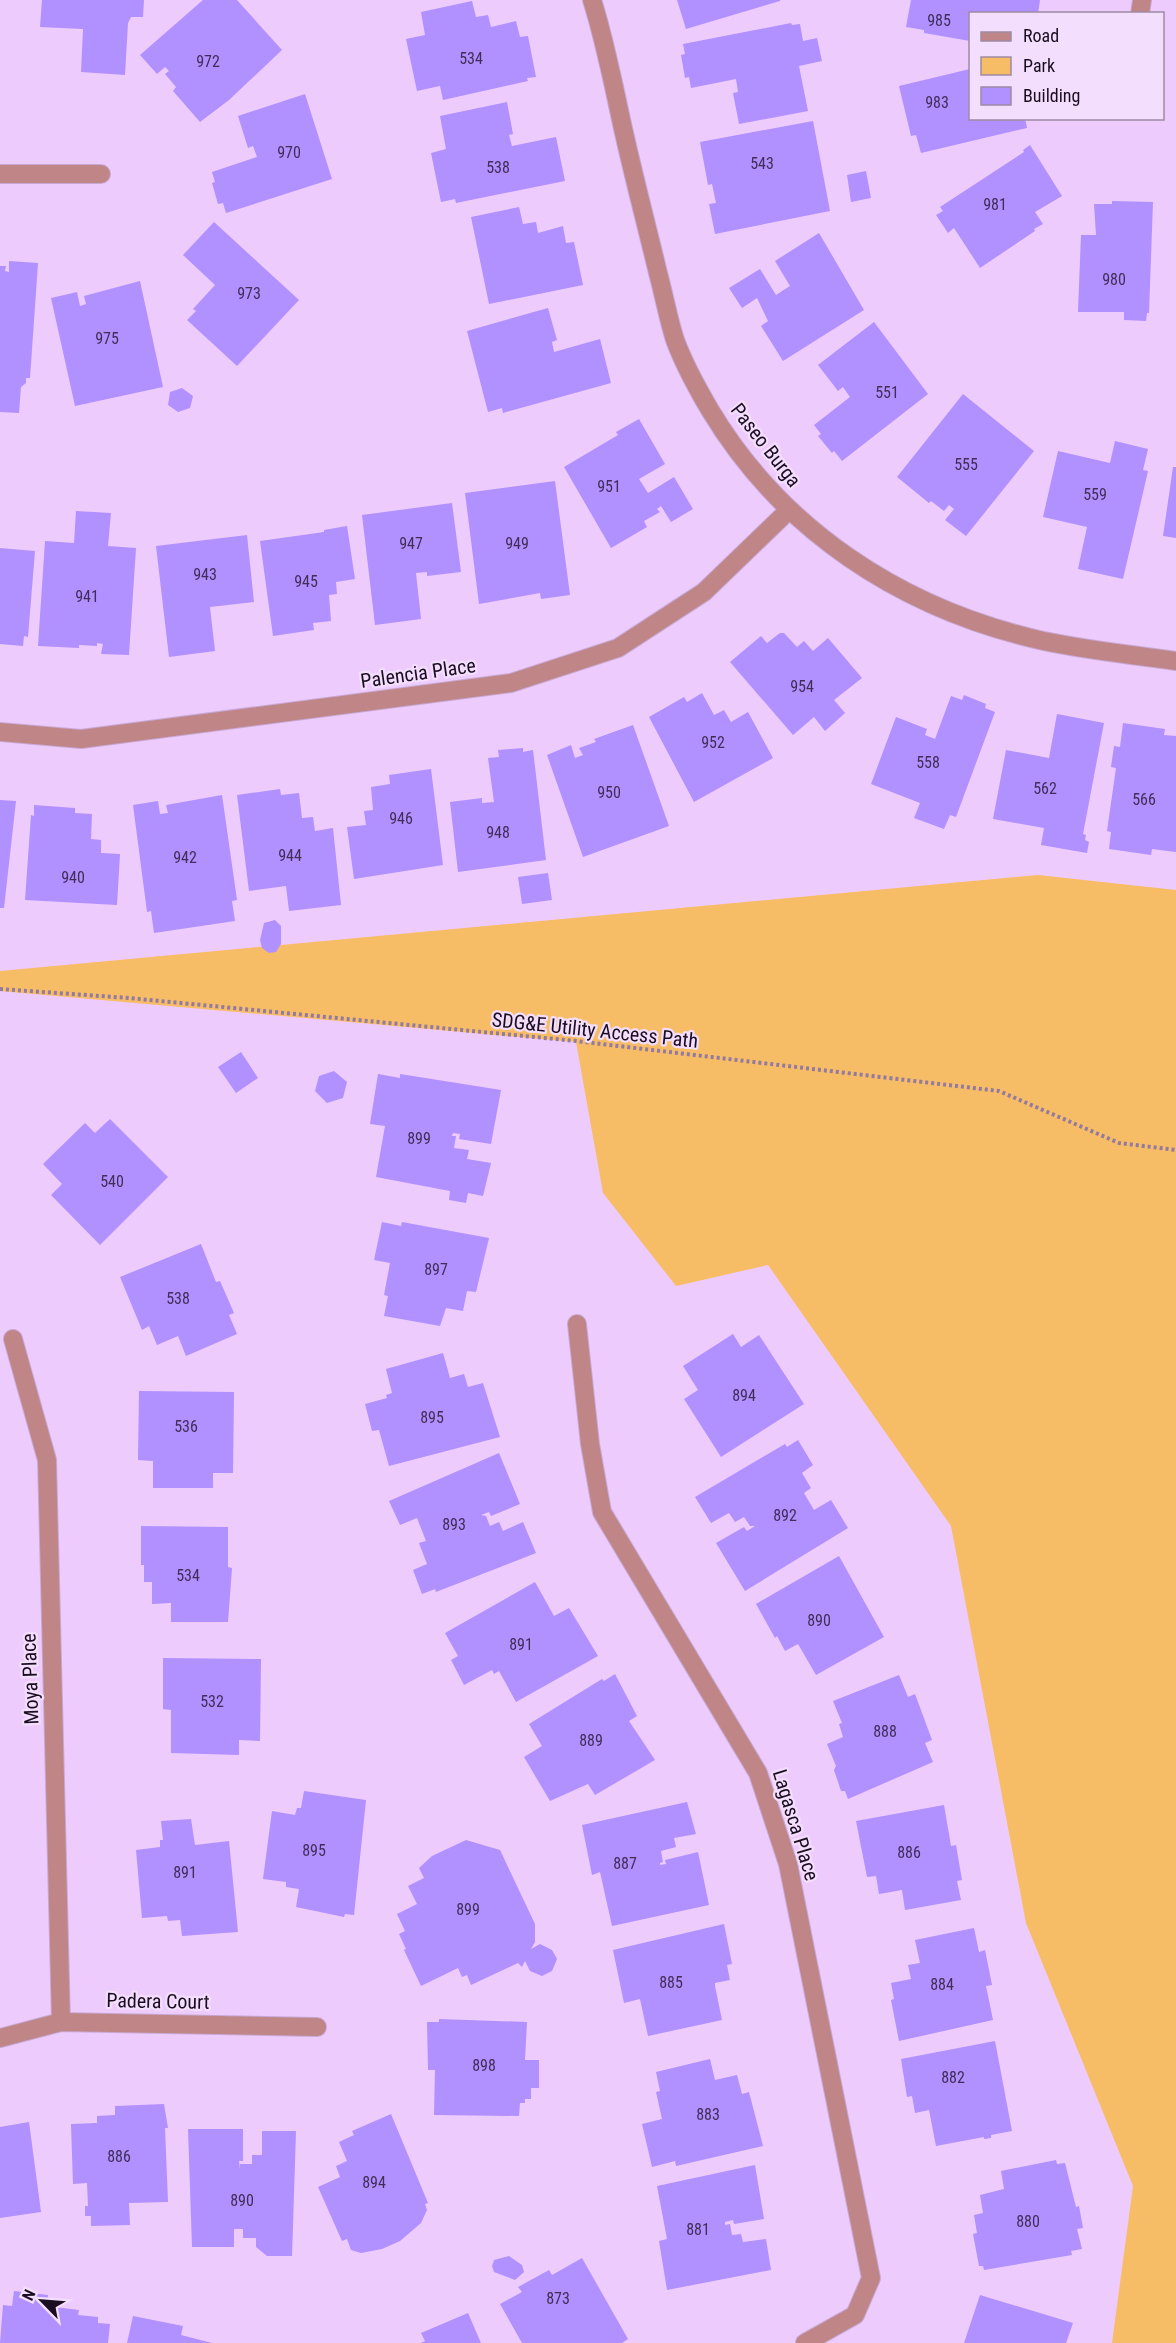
<svg xmlns="http://www.w3.org/2000/svg" width="1176" height="2343" viewBox="0 0 1176 2343" font-family="'Roboto Condensed',sans-serif">
<style>
.green{fill:#f7bd66}
.building{fill:#b190ff}
.lines{fill:none;stroke-linecap:round;stroke-linejoin:round}
.minor-casing{stroke:#c8a9d5;stroke-width:20}
.path{stroke:#947a9f;stroke-width:4;stroke-dasharray:3 3;stroke-linecap:butt}
.minor{stroke:#bf8587;stroke-width:18}
.labels{text-anchor:middle;dominant-baseline:central;stroke-width:4.5;stroke-linejoin:round;paint-order:stroke}
.number-label{font-size:16px;fill:#402e57}
.street-label{font-size:20px;fill:#1a0d1f;stroke:#f4defd}
</style>
<rect width="100%" height="100%" fill="#eecbfd"/>
<!-- green -->
<path class="green" d="M1038,875L1176,890V2343H1112L1133,2186L1026,1923L951,1526L768,1265L676,1286L603,1193L576,1042L0,991V971Z"/>
<!-- building -->
<path class="building" d="M42,0H144L143,17H131L128,23L125,75L81,72L83,29L40,27Z
M203,0H237L282,50L229,100L200,122L173,91L176,87L165,74L169,71L165,67L157,74L140,55Z
M677,0H780V1L686,29Z
M911,0H1040L1038,14H970V41L924,33V30L906,27Z
M472,1L476,17L488,15L491,27L516,21L520,37L528,36L536,77L527,78L528,81L443,100L440,86L417,91L406,39L425,35L421,12Z
M791,23L792,25L800,24L803,41L817,38L822,61L799,66L808,111L739,124L733,93L738,92L736,79L691,88L689,77L685,78L681,55L685,54L683,44Z
M970,69V118H1025L1027,128L921,153L916,135L911,136L899,86Z
M305,94L332,179L226,213L223,203L218,204L212,183L215,182L212,172L257,157L253,146L248,148L238,116Z
M507,102L513,134L509,135L512,146L556,137L565,181L456,203L455,199L441,202L431,153L446,149L440,116Z
M813,121L830,211L715,234L709,204L716,203L712,184L708,185L700,142Z
M1030,145L1062,196L1035,212L1043,224L1034,229L1035,231L980,268L954,228L948,233L936,215L943,211L940,207L1024,152L1023,150Z
M866,171L871,198L851,202L847,175Z
M1112,201L1153,202L1149,313H1147L1146,321L1124,320V312H1078L1081,235H1096L1094,204H1112Z
M519,207L523,224L536,222L538,233L563,226L566,243L574,242L583,285L489,304L471,217Z
M214,222L299,300L237,366L187,320L196,311L193,309L215,285L183,255Z
M819,233L864,310L783,361L761,326L768,321L757,298L742,308L729,288L760,269L776,295L790,286L775,261Z
M9,261L38,263L30,378H26V383L21,387L19,413L0,412V266H6L5,271L9,272Z
M140,281L163,387L75,406L51,298L77,292L80,306L86,304L84,296Z
M548,308L557,340L552,342L554,352L600,339L611,383L503,413L502,408L488,412L467,331Z
M874,322L928,394L842,461L834,451L832,453L818,436L821,434L814,425L850,397L843,387L838,391L818,365Z
M182,388L193,396L190,408L178,412L168,405L170,392Z
M963,394L1034,451L966,536L945,520L954,509L949,505L944,511L931,501L929,503L897,477Z
M639,419L665,464L639,479L648,493L674,477L693,509L671,522L661,506L657,509L660,512L644,521L647,527L611,548L564,467L618,435L616,432Z
M1115,441L1148,449L1143,470L1148,471L1123,579L1078,569L1087,527L1043,517L1058,451L1110,463Z
M1173,467H1176V538L1163,536Z
M555,481L570,595L541,599L540,593L479,604L465,493Z
M452,503L461,572L427,576V572L416,573L421,619L375,625L362,515Z
M76,511L111,513L108,546L136,548L129,655L101,654L103,644L97,643V646L79,645V648L38,646L45,541L74,543Z
M347,526L355,579L336,582L337,594L329,595L331,621L313,623L314,630L273,636L260,541L324,532V530Z
M247,535L254,602L210,607L215,651L169,657L156,546Z
M0,548L35,551L28,637L24,636L23,646L0,644Z
M780,633H784L797,647L804,641L813,651L828,638L862,678L834,700L845,713L825,731L814,717L793,735L730,662L761,636L767,643Z
M702,693L714,715L724,710L731,722L748,712L773,758L694,802L649,717L684,697L687,702Z
M964,695L986,704L985,708L995,712L956,817L950,815L944,829L914,818L920,803L871,784L896,717L927,729L925,735L935,739L951,696L962,700Z
M1057,714L1104,723L1083,834L1086,835L1085,840L1089,842L1087,853L1041,845L1044,828L993,819L1006,750L1049,758Z
M1123,723L1165,729L1164,735L1176,736V852L1152,849L1151,855L1109,849L1111,832L1107,831L1116,768L1111,767L1114,746L1120,747Z
M633,725L669,826L583,857L547,755L571,745L575,758L583,755L579,748L596,742L594,739Z
M523,748V752L533,750L546,860L458,872L450,802L482,798V803L494,802L488,758L499,757L498,750Z
M431,769L443,865L354,879L347,827L366,825L364,811L373,810L371,787L390,784L389,775Z
M280,789L281,795L299,793L302,818L313,817L315,831L333,828L341,905L289,911L286,886L249,891L237,795Z
M222,795L237,900L232,901L235,921L154,933L151,911L147,912L133,805L158,801L160,814L168,813L166,805Z
M0,800L16,801L4,908H0Z
M34,805L75,808V813L92,814L91,839L101,840V853L120,854L117,905L25,900L31,815L34,816Z
M548,873L552,900L522,904L518,877Z
M275,920L281,926V944L276,952L269,953L262,948L260,940L264,923Z
M241,1052L258,1078L236,1093L218,1067Z
M334,1071L347,1082L343,1098L327,1103L315,1091L319,1076Z
M378,1074L400,1078V1074L501,1090L491,1144L459,1139L460,1134L453,1133L452,1136H456L454,1148L469,1150L467,1159L491,1163L483,1196L468,1193L466,1203L449,1200L450,1191L376,1177L385,1126L370,1124Z
M110,1119L168,1177L100,1245L51,1195L62,1184L43,1164L85,1123L95,1133Z
M382,1222L401,1226L402,1222L489,1238L476,1292L467,1291L463,1311L446,1308L440,1326L384,1316L388,1296L384,1295L390,1263L374,1260Z
M201,1244L216,1282L220,1281L234,1313L229,1315L237,1334L186,1356L178,1336L157,1345L149,1326L142,1330L120,1277Z
M733,1334L741,1347L759,1335L804,1404L721,1457L684,1399L698,1390L683,1366Z
M443,1353L450,1378L464,1374L468,1387L483,1383L500,1437L389,1466L379,1430L372,1431L365,1404L387,1398L386,1395L392,1393L386,1369Z
M139,1391L234,1392L233,1473H213V1488H153V1461L138,1460Z
M798,1440L813,1465L802,1473L811,1488L804,1493L814,1510L831,1500L848,1528L745,1591L716,1543L744,1527L747,1531L755,1526H750L744,1517L735,1522L729,1513L711,1523L695,1497L785,1444L787,1447Z
M499,1453L520,1504L491,1516L489,1512L481,1515L486,1516L490,1526L499,1522L503,1531L523,1522L536,1553L436,1592L435,1589L422,1594L413,1570L427,1564L419,1543L426,1541L417,1518L400,1525L389,1501Z
M141,1526L228,1527V1567L232,1568L228,1622H171V1603L152,1604V1582H144V1565H141Z
M839,1556L884,1637L816,1675L798,1644L785,1651L777,1636L775,1638L756,1604Z
M535,1582L554,1616L569,1608L598,1656L516,1702L499,1671L494,1674L492,1670L464,1685L451,1660L458,1656L445,1633Z
M163,1658L261,1659L260,1741L239,1740V1755L171,1753V1710L163,1709Z
M615,1674L637,1716L629,1721L655,1760L595,1795L588,1784L550,1801L524,1757L542,1746L529,1724L602,1679L604,1681Z
M899,1675L908,1697L915,1694L932,1740L925,1743L933,1762L848,1799L845,1791H841L834,1770L836,1766L827,1744L843,1737L839,1724L842,1723L833,1701Z
M304,1791L366,1800L354,1915L345,1914L344,1917L296,1907L299,1889L286,1887V1882L263,1879L272,1811L295,1815L297,1808H301Z
M687,1802L696,1834L674,1838L676,1847L661,1851L663,1862L660,1863V1865L666,1864L665,1860L698,1852L709,1905L612,1926L600,1872L592,1875L582,1825Z
M944,1805L951,1846L956,1845L962,1880L957,1881L961,1900L905,1910L902,1890L879,1894L876,1876L867,1877L856,1821Z
M191,1819L195,1845L229,1841L238,1932L182,1936L180,1920L168,1921L167,1916L142,1918L136,1850L160,1847V1840H163L161,1821Z
M466,1840L500,1850L535,1924V1942L531,1949L540,1944L552,1950L557,1959L552,1971L542,1976L530,1971L525,1961L522,1967L518,1963L471,1985L467,1975L462,1977L458,1968L421,1986L404,1950L406,1949L399,1934L405,1931L397,1914L417,1904L408,1886L424,1878L419,1868L432,1856Z
M724,1924L732,1964L727,1965L730,1980L715,1983V1986L722,2020L648,2036L640,1999L624,2003L613,1950Z
M974,1928L979,1952L985,1950L992,1985L986,1986L993,2020L899,2041L891,2000L894,1999L891,1983L911,1979L908,1965L920,1963L915,1940Z
M439,2019L527,2022L525,2060H539V2088H531V2099H525V2103H520L519,2116L434,2115L435,2070H428L427,2022H439Z
M995,2041L1012,2131L991,2135V2138L984,2139V2137L936,2146L929,2110L915,2113L912,2096L907,2097L901,2059Z
M710,2059L715,2080L737,2075L742,2094L749,2092L763,2146L676,2166L675,2161L652,2167L642,2124L662,2119L656,2092L660,2091L656,2072Z
M164,2104L168,2128H165L168,2202L129,2203L130,2225L91,2226V2216H85V2206H88L87,2183L73,2184L71,2124L97,2123V2116L115,2115V2106Z
M391,2114L428,2203L425,2204L427,2210L421,2223L400,2241L382,2249L361,2253L351,2250L347,2239L342,2241L318,2187L340,2177L336,2166L347,2161L339,2142L354,2135L352,2131Z
M29,2122L41,2212L0,2218V2127Z
M188,2129H243V2161H239L240,2169V2164H252V2155H262V2131H296L292,2256H267L256,2247V2238H243V2229H234V2247H192Z
M1056,2160L1057,2164L1065,2163L1076,2207L1079,2206L1083,2228L1077,2229L1082,2249L1071,2251L1072,2255L984,2270L983,2266H979L973,2234L977,2233L974,2215L983,2213L980,2195L1004,2189L1001,2171Z
M755,2165L764,2219L734,2224L733,2220L725,2222V2225L730,2224L732,2235L741,2234L743,2242L766,2239L771,2270L667,2290L659,2241L667,2239L657,2186Z
M509,2256L522,2265L524,2272L515,2280L494,2272L492,2266L494,2260Z
M582,2258L628,2339L622,2343H522L500,2304L522,2292L518,2287L549,2270L552,2275Z
M14,2291L48,2295L47,2306L79,2310L78,2315L98,2317V2323L110,2324L108,2343H0L3,2305L12,2306Z
M980,2295L1073,2323L1066,2343H964Z
M468,2313L481,2343H421L425,2341L421,2333Z
M133,2316L183,2326L181,2335L212,2343H127Z"/>
<g class="lines">
<!-- minor casing -->
<g class="minor-casing">
<path id="minor" d="M592,0C605,41 613,83 622,124C633,174 646,223 658,273C664,295 668,318 675,340C684,364 697,388 710,410C782,530 900,607 1035,639C1081,650 1129,654 1176,661
M1140,14L1142,0
M0,174H101
M0,732L81,739L511,683L618,648L704,592L789,510
M577,1324L590,1444L602,1512L758,1773L788,1864L871,2278L855,2315L805,2343
M13,1339L47,1460L61,2022
M0,2038L61,2022L317,2027"/>
</g>
<!-- path -->
<path class="path" d="M0,989L129,998L576,1041L999,1091L1119,1143L1176,1150"/>
<!-- minor -->
<use href="#minor" class="minor"/>
</g>
<g class="labels">
<!-- number labels -->
<g class="number-label">
<text x="939" y="20">985</text>
<text x="471" y="58">534</text>
<text x="208" y="61">972</text>
<text x="937" y="102">983</text>
<text x="289" y="152">970</text>
<text x="762" y="163">543</text>
<text x="498" y="167">538</text>
<text x="995" y="204">981</text>
<text x="1114" y="279">980</text>
<text x="249" y="293">973</text>
<text x="107" y="338">975</text>
<text x="887" y="392">551</text>
<text x="966" y="464">555</text>
<text x="609" y="486">951</text>
<text x="1095" y="494">559</text>
<text x="411" y="543">947</text>
<text x="517" y="543">949</text>
<text x="205" y="574">943</text>
<text x="306" y="581">945</text>
<text x="87" y="596">941</text>
<text x="802" y="686">954</text>
<text x="713" y="742">952</text>
<text x="928" y="762">558</text>
<text x="1045" y="788">562</text>
<text x="609" y="792">950</text>
<text x="1144" y="799">566</text>
<text x="401" y="818">946</text>
<text x="498" y="832">948</text>
<text x="290" y="855">944</text>
<text x="185" y="857">942</text>
<text x="73" y="877">940</text>
<text x="419" y="1138">899</text>
<text x="112" y="1181">540</text>
<text x="436" y="1269">897</text>
<text x="178" y="1298">538</text>
<text x="744" y="1395">894</text>
<text x="432" y="1417">895</text>
<text x="186" y="1426">536</text>
<text x="785" y="1515">892</text>
<text x="454" y="1524">893</text>
<text x="188" y="1575">534</text>
<text x="819" y="1620">890</text>
<text x="521" y="1644">891</text>
<text x="212" y="1701">532</text>
<text x="885" y="1731">888</text>
<text x="591" y="1740">889</text>
<text x="314" y="1850">895</text>
<text x="909" y="1852">886</text>
<text x="625" y="1863">887</text>
<text x="185" y="1872">891</text>
<text x="468" y="1909">899</text>
<text x="671" y="1982">885</text>
<text x="942" y="1984">884</text>
<text x="484" y="2065">898</text>
<text x="953" y="2077">882</text>
<text x="708" y="2114">883</text>
<text x="119" y="2156">886</text>
<text x="374" y="2182">894</text>
<text x="242" y="2200">890</text>
<text x="1028" y="2221">880</text>
<text x="698" y="2229">881</text>
<text x="558" y="2298">873</text>
</g>
<!-- street labels -->
<g class="street-label">
<text transform="translate(766 445) rotate(52)">Paseo Burga</text>
<text transform="translate(418 673) rotate(-8)">Palencia Place</text>
<text transform="translate(595 1030) rotate(6)">SDG&amp;E Utility Access Path</text>
<text transform="translate(30 1679) rotate(-92)">Moya Place</text>
<text transform="translate(796 1825) rotate(73)">Lagasca Place</text>
<text transform="translate(158 2001) rotate(1)">Padera Court</text>
</g>
</g>
<!-- legend -->
<rect x="969" y="12" width="195" height="108" fill="#f4defd" stroke="#9d8aa4" stroke-width="1.5"/>
<rect x="981" y="32" width="30" height="9" fill="#bf8587" stroke="#9d8aa4" stroke-width="1.5"/>
<text x="1023" y="42" font-size="18" fill="#1a0d1f">Road</text>
<rect x="981" y="57" width="30" height="18" fill="#f7bd66" stroke="#9d8aa4" stroke-width="1.5"/>
<text x="1023" y="72" font-size="18" fill="#1a0d1f">Park</text>
<rect x="981" y="87" width="30" height="18" fill="#b190ff" stroke="#9d8aa4" stroke-width="1.5"/>
<text x="1023" y="102" font-size="18" fill="#1a0d1f">Building</text>
<!-- north arrow -->
<g transform="translate(42 2301) rotate(295)" stroke="#f4defd" stroke-width="4.5" paint-order="stroke">
<path d="M0-4.5L10 22L0 15L-10 22Z" fill="#1a0d1f"/>
<text y="-9" font-size="16" font-weight="bold" text-anchor="middle" fill="#1a0d1f">N</text>
</g>
</svg>
